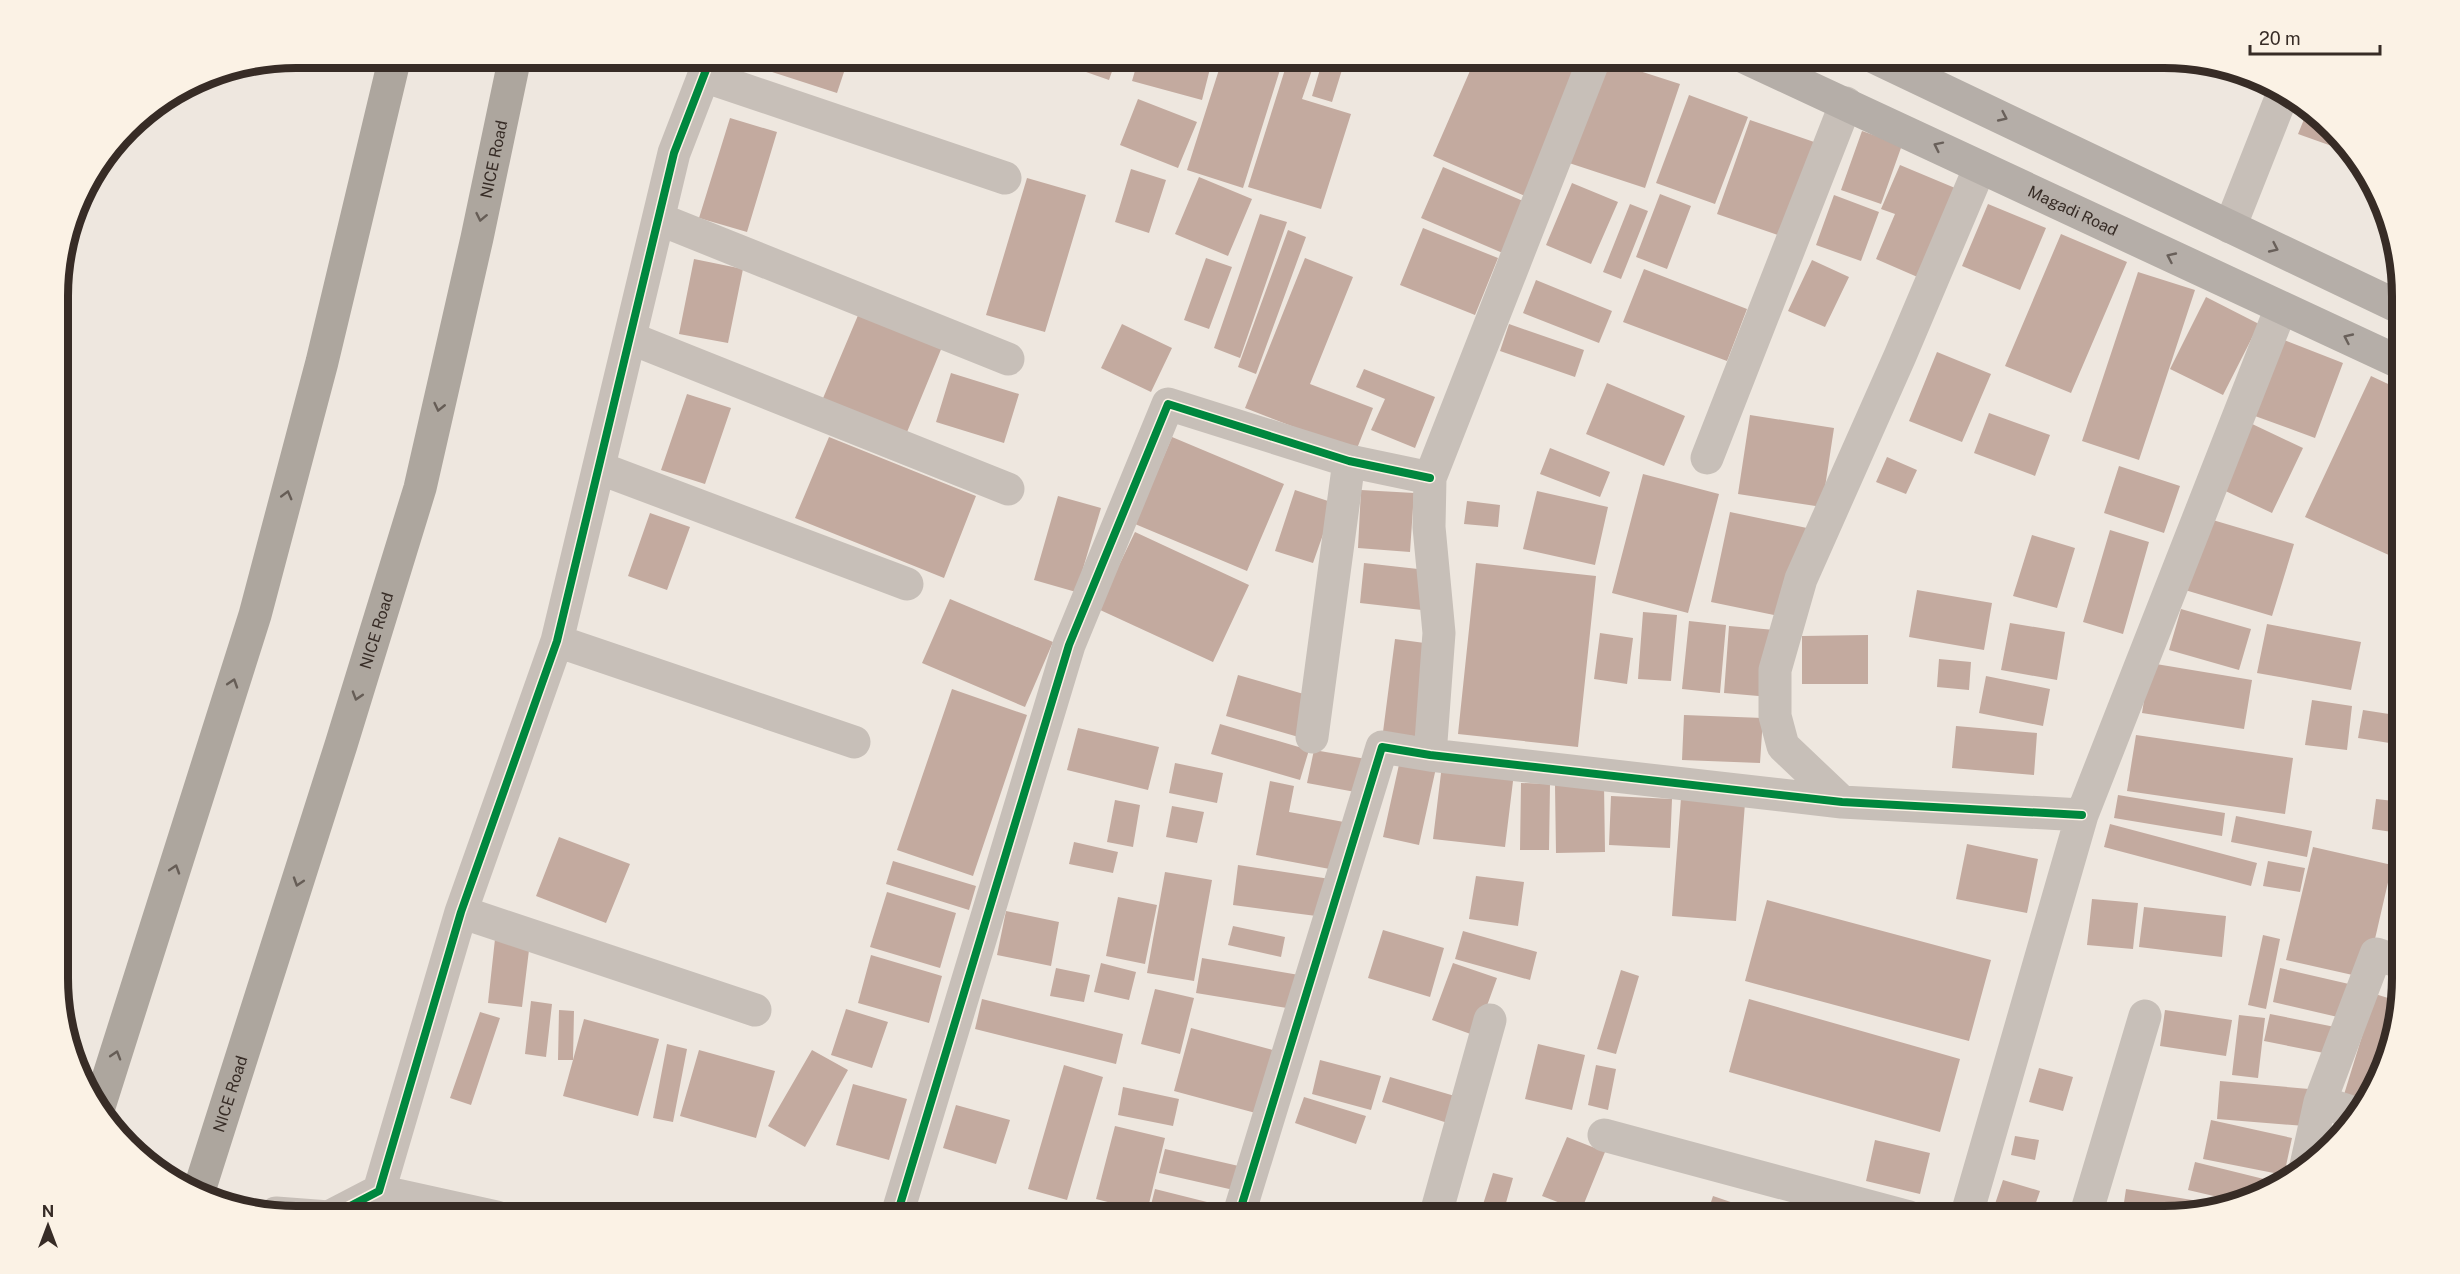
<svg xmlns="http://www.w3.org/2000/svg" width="2460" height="1274" viewBox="0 0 2460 1274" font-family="'Public Sans',sans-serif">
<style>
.building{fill:#c3aa9f}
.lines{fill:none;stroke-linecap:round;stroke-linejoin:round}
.minor{stroke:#c7bfb8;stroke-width:33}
.major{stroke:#b5aea8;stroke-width:33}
.highway{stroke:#ada69e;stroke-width:33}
.cycleway-casing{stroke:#fbf2e5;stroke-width:11}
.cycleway{stroke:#00873e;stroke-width:8}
.oneway{stroke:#69605a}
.oneway2{stroke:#665d56}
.labels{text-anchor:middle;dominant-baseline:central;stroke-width:6;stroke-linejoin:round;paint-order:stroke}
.street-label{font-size:16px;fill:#372c26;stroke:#fbf2e5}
.rim{fill:none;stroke:#372c26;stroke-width:8}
</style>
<rect width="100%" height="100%" fill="#eee7df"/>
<!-- building -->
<path class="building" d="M774,57H849L837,93L769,71Z
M1069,57H1117L1109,80L1066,65Z
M1139,57H1213L1202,100L1132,81Z
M1223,57H1284L1243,188L1187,170Z
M1293,57H1346L1332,102L1312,96L1321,66Z
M1476,57H1586L1525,196L1433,156Z
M1596,57L1680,84L1645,188L1563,161Z
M1287,63L1312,70L1302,99L1351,114L1321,209L1248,187Z
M2213,68L2240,74L2236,81Z
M1689,95L1748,117L1715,204L1656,183Z
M1138,99L1197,122L1178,168L1120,145Z
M2307,112L2354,151L2357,155L2298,134Z
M730,118L777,132L747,232L699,218Z
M1750,120L1817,143L1784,237L1717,214Z
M1862,131L1902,145L1881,204L1841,190Z
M1900,165L1967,193L1929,282L1876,259L1895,214L1881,209Z
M1443,167L1528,203L1505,254L1421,218Z
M1131,169L1166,180L1149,233L1115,222Z
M1199,177L1252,199L1228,256L1175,234Z
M1027,178L1086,195L1045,332L986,315Z
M1572,183L1618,202L1591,264L1546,245Z
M1660,194L1691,206L1667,269L1636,257Z
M1834,195L1879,212L1861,261L1816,245Z
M1630,204L1648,211L1621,279L1603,272Z
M1988,204L2046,228L2020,290L1962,266Z
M1260,214L1287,222L1240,358L1214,348Z
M1423,228L1498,258L1475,315L1400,285Z
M1288,230L1306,237L1256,374L1238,367Z
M2061,234L2127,262L2071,393L2005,366Z
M1206,258L1232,267L1209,329L1184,320Z
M1305,258L1353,277L1310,384L1373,408L1356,451L1245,408Z
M694,259L743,269L728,343L679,334Z
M1812,260L1849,277L1825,327L1788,311Z
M1644,269L1747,309L1727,361L1623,322Z
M2138,272L2195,290L2139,460L2082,441Z
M1536,280L1612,311L1599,343L1523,313Z
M2206,297L2259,324L2223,395L2170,369Z
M859,313L942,347L905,437L821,403Z
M1122,324L1172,348L1151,392L1101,368Z
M1509,324L1584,350L1575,377L1500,351Z
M2284,340L2343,363L2315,438L2255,416Z
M1937,352L1991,374L1962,442L1909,421Z
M1364,369L1435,397L1415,448L1371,430L1385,399L1356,387Z
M951,373L1019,394L1004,443L936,422Z
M2371,376L2401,390L2402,561L2305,517Z
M1607,383L1685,416L1664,466L1586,434Z
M687,394L731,408L705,484L661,470Z
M1989,413L2050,435L2035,476L1974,453Z
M1750,415L1834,428L1822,507L1738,494Z
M2248,422L2303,448L2272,513L2217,487Z
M829,437L976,496L944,578L795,518Z
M1172,437L1284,484L1247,571L1135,524Z
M1550,448L1610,472L1600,497L1540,474Z
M1887,457L1917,470L1906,494L1876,482Z
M2119,466L2180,486L2164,533L2104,513Z
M1643,474L1719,494L1688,613L1612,593Z
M1295,490L1334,503L1313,563L1275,551Z
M1361,490L1414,493L1410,552L1358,548Z
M1537,491L1608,507L1595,565L1523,549Z
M1058,496L1101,508L1076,592L1034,580Z
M1467,501L1500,505L1498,527L1464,524Z
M1730,512L1807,528L1788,618L1711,602Z
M650,513L690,527L667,590L628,576Z
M2206,518L2294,544L2272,616L2185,590Z
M2110,530L2149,542L2123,634L2083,622Z
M1135,532L1249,585L1213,662L1098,609Z
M2032,535L2075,548L2057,608L2013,596Z
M1364,563L1427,570L1422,610L1360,603Z
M1476,563L1596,576L1578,747L1458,734Z
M1917,590L1992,603L1984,650L1909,637Z
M950,599L1053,642L1025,707L922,663Z
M2181,609L2251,629L2239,670L2169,650Z
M1643,612L1677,615L1671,681L1638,679Z
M1689,621L1726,625L1720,693L1682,689Z
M2010,623L2065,632L2057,680L2001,670Z
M2267,624L2361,642L2351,690L2257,673Z
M1729,626L1775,630L1770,697L1724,693Z
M1600,633L1633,638L1627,684L1594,679Z
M1868,635V684H1802V636Z
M1395,639L1432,644L1420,737L1383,732Z
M1939,659L1971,662L1969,690L1937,687Z
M2150,663L2252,680L2244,729L2142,713Z
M1238,675L1314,697L1302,738L1226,716Z
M1986,676L2050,689L2043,726L1979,713Z
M952,689L1027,715L973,876L897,850Z
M2312,700L2352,706L2347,750L2305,745Z
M2363,710L2402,716V745L2358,738Z
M1684,715L1763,718L1760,763L1682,760Z
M1220,724L1309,750L1300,780L1211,754Z
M1956,726L2037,733L2034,775L1952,768Z
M1078,728L1159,747L1148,790L1067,770Z
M2136,735L2293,758L2285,814L2127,791Z
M1314,750L1372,760L1366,794L1307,783Z
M1400,760L1436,768L1419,845L1383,837Z
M1175,763L1223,773L1217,803L1169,793Z
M1442,765L1514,773L1505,847L1433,839Z
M1270,781L1294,786L1289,812L1344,822L1335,870L1256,855Z
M1521,783L1550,784L1549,850H1520Z
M1604,784L1605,852L1556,853L1555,785Z
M2118,795L2225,813L2222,836L2114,818Z
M1611,796L1672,799L1670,848L1609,845Z
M1681,798L1745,803L1736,921L1672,916Z
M2376,799L2403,802L2399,833L2372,829Z
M1115,800L1140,805L1133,847L1107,842Z
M1172,806L1204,812L1197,843L1166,837Z
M2236,816L2312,831L2307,857L2231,842Z
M2110,824L2257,863L2251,886L2104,847Z
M559,837L630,864L606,923L536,896Z
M1074,842L1118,852L1113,873L1069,864Z
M1967,844L2038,859L2027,913L1956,899Z
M2313,847L2392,865L2366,978L2286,960Z
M893,861L976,886L969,910L886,884Z
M2268,861L2305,868L2300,892L2263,886Z
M1238,865L1330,879L1324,917L1233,905Z
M1165,872L1212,880L1194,981L1147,973Z
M1476,876L1524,882L1518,926L1469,919Z
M887,892L956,913L940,968L870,947Z
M1118,897L1157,905L1145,964L1106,956Z
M2092,899L2138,903L2133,949L2087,945Z
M1767,900L1991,960L1969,1041L1745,981Z
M2144,907L2226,916L2222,957L2139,947Z
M1006,911L1059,922L1051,966L997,955Z
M1233,926L1285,937L1281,957L1228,945Z
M1383,930L1444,948L1430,997L1368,978Z
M1463,931L1537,952L1530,980L1455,959Z
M2263,935L2280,939L2266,1009L2248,1005Z
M495,939L530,942L522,1007L488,1003Z
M871,955L942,976L929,1023L858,1003Z
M1202,958L1299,975L1293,1009L1196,993Z
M1101,963L1136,972L1129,1000L1094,992Z
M1453,963L1497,978L1476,1036L1432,1020Z
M1056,968L1090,975L1084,1002L1050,996Z
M2280,968L2349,984L2342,1018L2273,1002Z
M1621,970L1639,976L1616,1054L1597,1049Z
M1155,989L1194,998L1180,1054L1141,1044Z
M2375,994L2398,1001L2379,1084L2363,1107L2342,1101Z
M982,999L1123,1034L1116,1064L975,1029Z
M1749,999L1960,1059L1940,1132L1729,1072Z
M531,1001L552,1004L546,1057L525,1054Z
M846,1009L888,1022L872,1068L831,1055Z
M559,1010L574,1011L573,1060L584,1019L659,1039L638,1116L563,1096L573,1060H558Z
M2165,1010L2232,1020L2226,1056L2160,1046Z
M480,1012L500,1018L471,1105L450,1098Z
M2270,1014L2340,1028L2334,1055L2264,1041Z
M2239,1015L2265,1018L2258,1078L2232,1075Z
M1191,1028L1280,1052L1263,1115L1174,1091Z
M667,1044L687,1049L673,1122L653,1118Z
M1538,1044L1585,1055L1572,1110L1525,1099Z
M699,1050L775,1071L756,1138L680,1116Z
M812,1050L848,1070L805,1147L768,1126Z
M1320,1060L1381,1076L1371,1110L1312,1094Z
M1064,1065L1103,1077L1067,1200L1028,1189Z
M1596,1065L1616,1069L1608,1110L1588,1105Z
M2039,1068L2073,1077L2063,1111L2029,1102Z
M1390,1077L1465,1099L1457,1126L1382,1102Z
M2220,1081L2309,1089L2305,1126L2217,1119Z
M853,1084L907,1099L889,1160L836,1145Z
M1123,1087L1179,1099L1173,1126L1118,1115Z
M1304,1097L1366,1116L1356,1144L1295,1123Z
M956,1105L1010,1120L996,1164L943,1148Z
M2211,1120L2292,1138L2284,1175L2203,1159Z
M1115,1126L1165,1138L1147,1212L1096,1199Z
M2015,1136L2039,1140L2035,1160L2011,1155Z
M1567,1137L1605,1152L1581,1211L1542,1196Z
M1875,1140L1930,1153L1920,1194L1866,1181Z
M1165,1149L1243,1167L1238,1191L1159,1173Z
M2195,1162L2280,1183L2279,1186L2244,1203L2188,1190Z
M1493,1173L1513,1178L1502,1217H1479Z
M2003,1180L2040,1191L2031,1217H2013L1993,1210Z
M1155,1189L1231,1208L1229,1217H1148Z
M2126,1189L2198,1201L2196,1213L2180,1217L2122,1216Z
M1713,1196L1772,1216V1217H1706Z
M1632,1203L1679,1216V1217H1628Z"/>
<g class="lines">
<!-- minor -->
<path class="minor" d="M704,76L1005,178
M659,219L1008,359
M2230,227L2283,93
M630,338L1008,489
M1707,458L1846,103
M599,468L907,584
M557,641L854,742
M1312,737L1349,461
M1430,755L1439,633L1429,527L1430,478L1595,57
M1842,802L1783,746L1775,716V670L1801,579L1900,356L1980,167
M461,912L755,1010
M2320,1102L2358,1114
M1604,1135L1909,1217
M2305,1170L2320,1102L2376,954L2403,963
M379,1191L497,1217
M276,1213L329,1217L379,1191L461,912L557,641L674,153L711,57
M894,1217L899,1208L1069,645L1168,404L1349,461L1430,478
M1238,1217L1382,747L1430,755L1842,802L2082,815
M1435,1217L1490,1020
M1966,1217L2082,815L2281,308
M2085,1217L2145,1016"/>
<!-- major -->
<g class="major">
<path id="s1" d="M1744,57L2401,363"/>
<path d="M1874,57L2401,308"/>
</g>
<!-- highway -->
<g class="highway">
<path d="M98,1110L255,615L322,362L395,57"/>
<path id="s2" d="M198,1194L341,745L420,488L477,238L515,57"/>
</g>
<!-- cycleway casing -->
<g class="cycleway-casing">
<path id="cycleway" d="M276,1213L329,1217L379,1191L461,912L557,641L674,153L711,57
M894,1217L899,1208L1069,645L1168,404L1349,461L1430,478
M1238,1217L1382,747L1430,755L1842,802L2082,815"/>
</g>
<!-- cycleway -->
<use href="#cycleway" class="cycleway"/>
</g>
<!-- one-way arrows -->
<defs><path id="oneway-chevron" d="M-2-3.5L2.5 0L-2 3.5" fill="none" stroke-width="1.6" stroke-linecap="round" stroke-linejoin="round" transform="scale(1.5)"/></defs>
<g class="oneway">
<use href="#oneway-chevron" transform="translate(2003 117) rotate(25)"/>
<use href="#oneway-chevron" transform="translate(1938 146) rotate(-154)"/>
<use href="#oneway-chevron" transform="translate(2274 248) rotate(25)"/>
<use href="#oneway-chevron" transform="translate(2171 257) rotate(-155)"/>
<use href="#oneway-chevron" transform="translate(2348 338) rotate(-155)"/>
</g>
<g class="oneway2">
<use href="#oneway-chevron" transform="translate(481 217) rotate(102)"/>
<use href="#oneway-chevron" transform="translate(439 407) rotate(103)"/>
<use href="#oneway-chevron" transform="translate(287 495) rotate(-75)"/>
<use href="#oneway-chevron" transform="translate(233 683) rotate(-72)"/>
<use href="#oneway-chevron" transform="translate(357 696) rotate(107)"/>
<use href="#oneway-chevron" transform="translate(175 869) rotate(-72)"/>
<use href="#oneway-chevron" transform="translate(298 882) rotate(108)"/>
<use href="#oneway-chevron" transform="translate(116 1055) rotate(-73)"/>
</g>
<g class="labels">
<!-- street labels -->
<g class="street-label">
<text stroke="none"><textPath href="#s2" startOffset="1077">NICE Road</textPath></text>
<text stroke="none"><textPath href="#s1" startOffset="363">Magadi Road</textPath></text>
<text stroke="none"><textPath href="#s2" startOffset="591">NICE Road</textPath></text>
<text stroke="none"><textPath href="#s2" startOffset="105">NICE Road</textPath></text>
</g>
</g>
<!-- crop -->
<path d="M0 0H2460V1274H0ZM296 68H2164A228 228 0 0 1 2392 296V978A228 228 0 0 1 2164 1206H296A228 228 0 0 1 68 978V296A228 228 0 0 1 296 68Z" fill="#fbf2e5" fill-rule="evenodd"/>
<path class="rim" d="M296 68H2164A228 228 0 0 1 2392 296V978A228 228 0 0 1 2164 1206H296A228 228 0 0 1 68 978V296A228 228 0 0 1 296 68Z"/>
<!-- north arrow -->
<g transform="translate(48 1226)" stroke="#fbf2e5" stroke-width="4.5" paint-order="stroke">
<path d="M0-4.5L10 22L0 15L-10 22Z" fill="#372c26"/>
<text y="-9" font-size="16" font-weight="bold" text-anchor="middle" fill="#372c26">N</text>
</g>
<!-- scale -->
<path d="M2250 45v9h130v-9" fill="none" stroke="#372c26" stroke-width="3"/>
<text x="2259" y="45" font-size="18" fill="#372c26" stroke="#fbf2e5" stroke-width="4.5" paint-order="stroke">20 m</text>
</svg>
